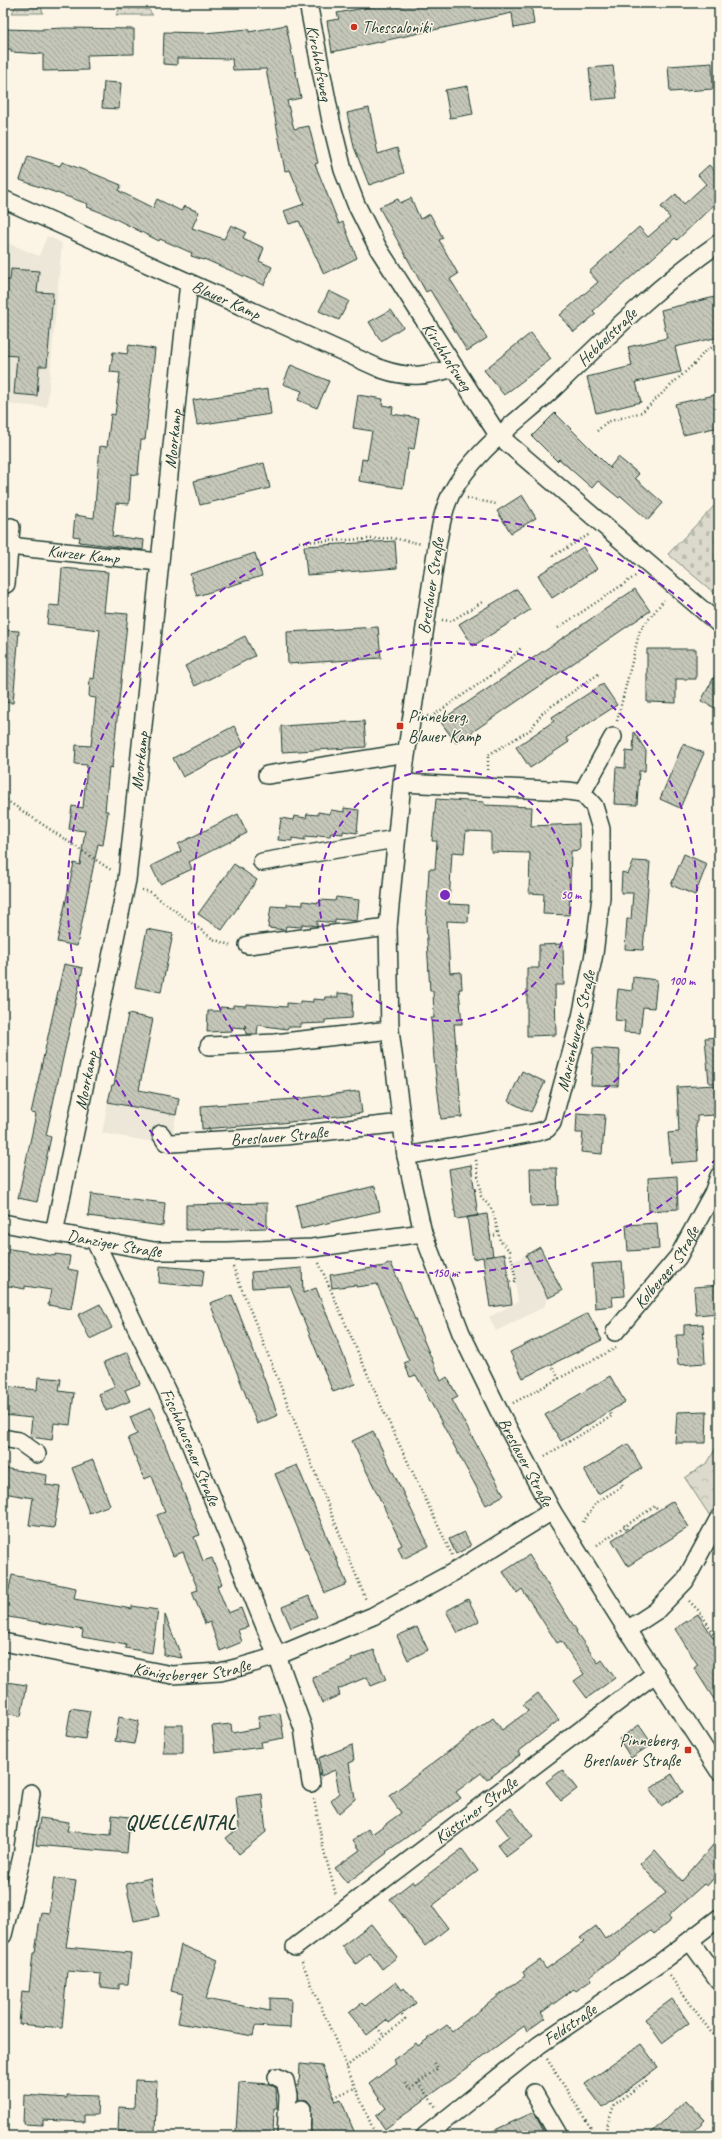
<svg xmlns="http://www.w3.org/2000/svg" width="722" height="2139" viewBox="0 0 722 2139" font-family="Caveat,sans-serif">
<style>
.built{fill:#ece7d8}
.grass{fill:url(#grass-dots);stroke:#7e8c80}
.cemetery{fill:url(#cemetery-stones);stroke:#7e8c80}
.park{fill:url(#park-crowns);stroke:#7e8c80}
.building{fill:url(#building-back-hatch);stroke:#1f3d34}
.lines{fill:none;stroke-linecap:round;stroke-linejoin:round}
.minor-casing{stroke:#1f3d34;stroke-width:20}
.path{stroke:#1f3d34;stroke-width:2.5;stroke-dasharray:1 3;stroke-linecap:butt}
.minor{stroke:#fcf5e5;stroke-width:17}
.ring{fill:none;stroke:#7b2cbf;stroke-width:2;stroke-dasharray:7 5}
.poi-dot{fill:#c8321e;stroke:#fcf5e5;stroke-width:1.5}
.labels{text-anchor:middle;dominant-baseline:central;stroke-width:3;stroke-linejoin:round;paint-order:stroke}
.poi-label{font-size:17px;fill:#1f3d34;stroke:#fcf5e5;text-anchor:start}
.street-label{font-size:17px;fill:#1f3d34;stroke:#fcf5e5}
.district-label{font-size:21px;font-weight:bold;letter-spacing:1px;fill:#1f3d34;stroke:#fcf5e5}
.centre{fill:#7b2cbf;stroke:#fcf5e5;stroke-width:2}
.ring-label{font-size:12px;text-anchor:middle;font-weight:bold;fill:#7b2cbf;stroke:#fcf5e5;stroke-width:3;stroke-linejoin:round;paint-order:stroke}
</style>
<defs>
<pattern id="grass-dots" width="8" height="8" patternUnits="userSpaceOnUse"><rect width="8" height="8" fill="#dcdacc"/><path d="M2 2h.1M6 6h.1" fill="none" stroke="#bcbcb0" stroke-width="1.8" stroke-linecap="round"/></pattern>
<pattern id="cemetery-stones" width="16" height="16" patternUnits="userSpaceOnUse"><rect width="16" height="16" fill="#dcdacc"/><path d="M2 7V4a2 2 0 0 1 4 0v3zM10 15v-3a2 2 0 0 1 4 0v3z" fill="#bcbcb0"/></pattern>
<pattern id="park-crowns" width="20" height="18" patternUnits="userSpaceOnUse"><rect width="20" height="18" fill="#dcdacc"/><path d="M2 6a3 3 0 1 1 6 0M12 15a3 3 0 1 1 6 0" fill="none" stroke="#bcbcb0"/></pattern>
<pattern id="building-back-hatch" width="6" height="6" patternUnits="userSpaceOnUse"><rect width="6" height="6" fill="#c5c7b9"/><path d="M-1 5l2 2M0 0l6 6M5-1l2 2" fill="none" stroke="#9fa397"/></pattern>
</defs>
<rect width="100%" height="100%" fill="#fcf5e5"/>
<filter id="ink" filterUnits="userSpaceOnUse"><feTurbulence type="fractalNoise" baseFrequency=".025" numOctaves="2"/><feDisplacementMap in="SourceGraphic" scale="8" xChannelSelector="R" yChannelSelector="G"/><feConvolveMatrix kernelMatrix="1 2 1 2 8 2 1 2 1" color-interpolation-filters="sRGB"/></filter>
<g filter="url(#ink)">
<!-- built -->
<path class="built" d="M47,236L62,243L47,407L3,404V241L39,256Z
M108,1102L176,1115L171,1145L102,1133Z
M526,1255L548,1298L544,1307L496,1331L489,1317L518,1302L513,1262Z"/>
<!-- grass -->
<path class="grass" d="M16,6L41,7L43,13H12Z
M120,8L148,9L153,15H116Z"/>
<!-- cemetery -->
<path class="cemetery" d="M719,501V597L668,554Z"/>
<!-- park -->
<path class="park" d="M719,1442V1498L710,1516L685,1478L708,1462Z"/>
<!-- building -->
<path class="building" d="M391,3H531L534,24L514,28L512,13L332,52L327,21L339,19L337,13Z
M286,25L301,98L287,101L294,129L309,126L318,163L315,164L339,224L343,222L357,258L324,274L299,221L289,224L284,211L304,204L290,170L285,171L266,69L233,70L232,59L177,58V65L163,64L164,32L204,33L249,29V32Z
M65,28L134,29V54L87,55L88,70L43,71V54L11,52V49H3V29L42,30V29Z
M712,63L713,89L670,92L668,66Z
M613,66L617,98L592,100L589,68Z
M104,82L121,83L119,109L102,108Z
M468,86L473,114L450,118L445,90Z
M369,108L378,154L397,148L404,173L369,185L354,147L347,113Z
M28,156L60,166L62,162L97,175L121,185L119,191L153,208L157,199L181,211L184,206L199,212L192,228L224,239L231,225L246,232L243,238L264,248L259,261L272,267L264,285L204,259V260L191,256L192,253L160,239L159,241L108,215L87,207L88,204L20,180Z
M709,165L717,174L719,172V200L677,240L675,238L593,311L596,314L574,332L560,315L598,282L589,272L639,227L648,237L670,218L661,207L676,194L684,204L706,184L698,175Z
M411,198L420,219L430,214L443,238L439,240L458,274L450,279L487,338L467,351L430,290L426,292L379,207L398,199L400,203Z
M11,269L39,271L37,292L53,293L47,366H39L37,396L14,394L17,356L3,355V280H10Z
M329,291L349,301L339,320L319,311Z
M719,296V337L675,347L681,372L636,382L641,402L596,413L587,377L632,366L628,347L667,338L661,310Z
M391,310L403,327L381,341L369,322Z
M531,333L551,359L504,395L484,370Z
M129,345L155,349L145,440H141L138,475L131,474L129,504L116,503L112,536L144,540L143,550L79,542L80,537L73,536L75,515L94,518L100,446L107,447L111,414L115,415L120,373L110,372L113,352L127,354Z
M291,365L329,381L317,408L298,400L302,391L283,384Z
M268,389L271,414L197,425L193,400Z
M719,394V427L683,435L675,404Z
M358,395L383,399L382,405L393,407L392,414L419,418L414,449L409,448L403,488L359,481L362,459L367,460L372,431L353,428Z
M555,413L611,469L610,467L618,457L639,474L635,478L663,503L648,520L621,496L619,498L598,481L592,488L559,459L557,461L532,436Z
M264,463L270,488L200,505L194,481Z
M522,495L536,518L511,533L497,511Z
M395,541L397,568L307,575L304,546Z
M583,547L597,569L552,598L538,575Z
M255,553L262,576L197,596L190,574Z
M62,568L108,572L104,612L128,614L112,768L109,767L105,811H108L103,845L98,844L77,946L57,942L74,863L80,865L85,831L69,829L72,806L83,808L87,765L75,764L76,745L91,746L96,698L89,697L90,678L94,679L100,630L47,624L49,605L59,606Z
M517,589L530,610L473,646L459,624Z
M635,589L650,611L456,743L440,721Z
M378,627L381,658L288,664L287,632Z
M3,630L19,631L13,703L3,702Z
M245,636L255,656L195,686L185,666Z
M647,649H696V679H676V703L647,702Z
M719,668V710L701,701Z
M603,684L617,705L566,738L569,742L530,768L516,747L554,721L552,717Z
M364,721L366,747L282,752L281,726Z
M234,726L244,745L183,777L173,758Z
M634,732L646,751L645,771H639L637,805L614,804L616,767L625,768L626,751L633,752Z
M683,744L704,753L680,808L660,799Z
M436,799L484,802V805L532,807L531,826L579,824L580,850L571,851L569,915L543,914L544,894L529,893L530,853L491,852V832L466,831L464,853L452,852L449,904L469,905L468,922L447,921L450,973L461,972L462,989H459L462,1024H454L462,1117L441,1119L434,1059L431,1018H434L433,991H430L426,925L429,869H435L437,841H432Z
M344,808L359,810L357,833L343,831V834L331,833L330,836L318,835L317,837L305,836V840L292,838V841L278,840L281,818L293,820L294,816L306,818L307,814L318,815V812L330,814L331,810L344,812Z
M238,814L247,833L189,862L192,869L160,884L151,866L181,851L178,844Z
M684,854L707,864L695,895L671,885Z
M634,861L650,862L643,950L625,949L627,919H631L633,893H621L622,872L628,874Z
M234,864L257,880L222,930L198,914Z
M336,897L359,900L357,921L335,919V923L317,921V926L302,924V927L286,926L285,930L268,928L271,906L287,907V904L303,905V901L319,903L320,900L335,901Z
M147,929L173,934L161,992L135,987Z
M563,944L564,985H555L556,1035L527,1036V968H539V945Z
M64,964L83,968L46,1135L51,1137L37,1202L18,1198L36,1114L31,1113Z
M633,977L657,980L654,1008L643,1007L640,1033L624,1032L625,1021L615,1020L618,989L632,991Z
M338,993L353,994L352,1018L325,1020V1023L300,1024V1027H288L287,1029L258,1025L257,1034H246L245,1025V1028L232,1027V1031L207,1032L208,1011H220V1007L233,1008V1005L246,1006V1004L287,1007V1003L300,1004V1001L313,1002V999L325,1000L326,997H338Z
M128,1014L153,1019L139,1090L179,1098L176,1115L108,1102L112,1085H114Z
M719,1037V1083H709L705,1038Z
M593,1048L620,1050L618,1086L591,1085Z
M522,1071L545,1082L531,1112L508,1101Z
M716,1085L717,1115L697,1116V1124H696L698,1161L671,1163L668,1133L679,1132L677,1087Z
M359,1091L362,1113L282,1123L202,1129L201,1106L295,1099Z
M577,1113L605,1115L602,1154L581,1152L583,1133H576Z
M471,1165L478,1216L456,1219L449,1169Z
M530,1168H557L558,1205L531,1206Z
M677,1176L678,1209L649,1211L648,1178Z
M375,1186L380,1211L301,1229L296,1205Z
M91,1194L165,1203L163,1226L88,1216Z
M267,1203V1228L186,1230V1205Z
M487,1214L493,1256L485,1257L505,1254L512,1304L490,1307L483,1257L473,1259L467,1217Z
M657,1223L659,1249L628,1251L626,1225Z
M540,1247L562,1291L548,1298L526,1255Z
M4,1248L55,1256V1254L70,1256L68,1269L78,1271L71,1309L48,1305L51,1290L25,1286V1289L3,1285Z
M622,1262L625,1296L612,1297L613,1306L595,1308L592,1264Z
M391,1263L441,1381L447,1377L458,1397L452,1400L504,1495L486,1505L416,1375L410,1377L404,1363L409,1361L377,1284L356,1287V1285L332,1288L330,1275L384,1266Z
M160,1266L204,1270L202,1287L159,1283Z
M302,1268L303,1293L316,1288L355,1384L333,1392L290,1286L252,1288L251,1272Z
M719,1285V1313L696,1315L694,1287Z
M232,1295L278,1415L257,1424L210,1303Z
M100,1304L112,1328L90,1339L78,1315Z
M588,1313L602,1340L523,1378L510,1352Z
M703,1324L705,1363L678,1365L676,1335H684V1325Z
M128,1352L140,1384L125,1390L130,1401L106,1411L99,1394L115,1387L104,1362Z
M610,1376L625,1402L561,1441L545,1415Z
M38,1377L61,1379L59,1391L74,1393L70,1425L54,1423L52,1440L30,1437L32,1418L3,1415V1386L37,1390Z
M151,1408L200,1535L194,1537L203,1561L212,1558L222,1584L217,1586L228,1613L241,1608L248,1627L238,1630L242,1642L220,1651L210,1622L205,1624L192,1592L198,1590L183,1552L173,1556L157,1515L165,1512L152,1476L144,1479L128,1438L137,1434L130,1417Z
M707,1411L706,1443H675L677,1412Z
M373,1431L429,1546L403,1559L398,1547L402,1545L352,1441Z
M628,1444L642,1468L598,1494L584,1470Z
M93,1460L110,1505L89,1513L72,1468Z
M297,1465L347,1584L325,1593L275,1474Z
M3,1468L47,1475L46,1485L60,1487L54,1528L29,1525L33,1498L3,1493Z
M673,1501L689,1527L628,1566L612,1540Z
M464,1532L471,1546L456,1554L449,1539Z
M529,1555L577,1631L576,1632L598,1663L602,1660L615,1678L587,1698L574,1681L584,1674L561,1641L557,1643L522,1589L517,1593L503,1572Z
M12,1575L76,1588L74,1599L132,1609V1606L158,1610L152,1653L125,1648L126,1645L82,1637L83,1630L3,1616V1602H6Z
M309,1596L317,1617L291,1628L282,1607Z
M468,1599L479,1621L458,1633L446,1611Z
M698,1614L719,1646V1707L694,1668L698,1665L675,1629Z
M165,1615L182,1658L164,1655Z
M417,1627L428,1650L408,1660L397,1636Z
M374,1650L386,1680L371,1686L367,1677L338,1689L340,1695L322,1703L312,1678L352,1661L351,1659Z
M6,1682L27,1685L21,1716L3,1713Z
M538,1693L559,1720L518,1752L520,1755L487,1780L481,1773L456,1792L461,1798L386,1852L387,1853L347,1883L335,1868L360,1850L353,1840L368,1829L372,1834L401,1813L389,1796L493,1718L502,1730L528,1711L523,1705Z
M71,1708L90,1711L85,1739L66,1736Z
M280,1713L284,1738L261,1742L262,1747L215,1753L212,1726L231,1724L232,1733L259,1728L258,1716Z
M119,1717L139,1721L134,1744L115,1741Z
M164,1725H183V1753H163Z
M639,1725L652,1744L631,1758L619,1739Z
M352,1745L354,1761L349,1763L355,1799L339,1813L331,1800L339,1793L335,1770L321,1776L319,1758Z
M562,1770L577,1789L561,1801L546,1782Z
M672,1774L683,1792L661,1806L650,1789Z
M262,1794L266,1832L239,1854L226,1838L239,1828L236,1797Z
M511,1808L533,1837L506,1857L497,1845L509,1836L496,1819Z
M112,1815L130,1817L127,1853L36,1845L40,1818L69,1822L67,1831L111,1835Z
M719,1838V1872L707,1886L704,1884L668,1916L671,1920L654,1934L651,1931L590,1976L592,1980L576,1991L574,1989L541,2013L545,2018L527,2031L524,2026L385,2129L376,2116L386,2108L369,2084L396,2064L393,2060L416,2043L418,2046L447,2025L452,2031L525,1976L523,1972L540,1960L546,1969L584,1942L580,1938L596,1926L605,1939L666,1893L640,1864L655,1850L682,1881Z
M462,1849L478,1871L432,1906L448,1928L425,1946L390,1899L413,1881L415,1884Z
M54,1878L76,1881L66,1947L131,1953L128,1984H119V1989L100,1987L101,1974L67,1971L62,2028L19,2024L22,1991L29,1992L33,1953H35L41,1912L49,1913Z
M150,1878L159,1916L134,1921L126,1884Z
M371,1924L397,1957L382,1969L370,1953L356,1964L342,1946Z
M181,1945L218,1960L206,1999L270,2011V1998L291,1999L290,2028L255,2026L253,2036L178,2023L183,1994L171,1991Z
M396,1982L402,1990L404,1988L416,2003L389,2023L386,2020L367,2035L349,2013L362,2003L365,2006Z
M672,1999L689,2023L662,2043L645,2019Z
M641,2044L658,2067L603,2108L585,2084Z
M300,2064L322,2066L336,2102L341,2100L356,2136H311V2105L307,2100H298L296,2085L299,2086Z
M135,2080L157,2081L155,2132L118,2131L119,2107L134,2108Z
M239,2082L270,2084L276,2088L277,2108H274L273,2134L236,2132Z
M24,2095L67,2098V2095L98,2096L97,2115H84V2122L43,2120V2125L23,2124Z
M686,2100L705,2120L688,2136H648Z
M534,2112L546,2136H482Z"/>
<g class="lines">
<!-- minor casing -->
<g class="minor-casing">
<g id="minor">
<path id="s1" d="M308,3L331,121L343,170L356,204L378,248L498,435L719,624"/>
<path id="s2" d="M3,199L381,369C410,379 425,376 454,368"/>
<path id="s3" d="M719,243C658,285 607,337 554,388C518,422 475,449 451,494C443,510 440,529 437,546L402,783L388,927L390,1030L406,1156L423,1233L461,1333L499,1411L552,1511L627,1630L719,1771"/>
<path id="s4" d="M9,546L159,562"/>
<path d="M6,584L11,527"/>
<path d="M267,775L406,753"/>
<path d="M402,783L568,791L582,793L594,806L601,829V897L594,954L581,1017L552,1123L547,1129L538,1132L406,1156"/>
<path d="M582,793L613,737"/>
<path d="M262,862L395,839"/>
<path d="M248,945L388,927"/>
<path d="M209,1046L275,1043L390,1030"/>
<path id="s5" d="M161,1134L166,1142L172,1143L285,1136L402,1123"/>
<path id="s6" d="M3,1223L154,1251H227L312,1248L423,1233"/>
<path id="s7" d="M54,1233L127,880L189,282"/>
<path id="s8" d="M95,1241L180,1419L277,1656L303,1728L311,1783"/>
<path id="s9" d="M615,1332L678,1257L713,1193L719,1176"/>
<path d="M3,1438L19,1441L37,1454"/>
<path d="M627,1630L656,1611L685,1581L719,1518"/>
<path id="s10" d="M3,1642L172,1675L220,1672L240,1667L277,1656L373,1616L459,1569L552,1511"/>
<path d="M3,1935L22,1856L31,1793"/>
<path d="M690,1941L719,1981"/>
<path id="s11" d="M295,1947L656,1673"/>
<path d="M277,2077L285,2081L288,2095L286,2136"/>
<path d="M534,2093L559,2136"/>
<path d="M301,2136L302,2109"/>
<path id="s12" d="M425,2136L539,2045L660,1963L719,1918"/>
</g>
</g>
<!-- path -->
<path class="path" d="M597,431L607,422L642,412L696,362L705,351L719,344
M467,498L496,504
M299,542L392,538L422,544
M553,556L590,534
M442,620L451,621L484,601
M558,628L637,575
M427,716L431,717L502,668L522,647
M617,721L640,630L664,600
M488,770V755L530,730L543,712L600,673
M3,798L111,870
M142,890L150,892L213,939L232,946
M476,1160L481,1196L493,1211L500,1241L510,1251L516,1281L509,1282
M475,1190L479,1189
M490,1236L498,1235
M319,1263L384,1412L452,1555
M233,1267L366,1600
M551,1364L559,1379
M513,1403L616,1348
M545,1456L612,1416L609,1412
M583,1522L597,1502L623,1486L620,1481
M624,1525L627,1530
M597,1545L655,1506L658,1511
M689,1601L700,1612L719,1642
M314,1799L323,1847L336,1895
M302,1962L376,2136
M670,1976L719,2043
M377,2027L384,2036
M547,2059L596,2136
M346,2067L405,2019L401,2014
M405,2083L410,2089L438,2068L434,2062
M418,2083L436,2107
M334,2097L355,2088
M604,2136L614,2105L646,2081L644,2077
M714,2136L719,2135"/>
<!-- minor -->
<use href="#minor" class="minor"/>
</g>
</g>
<!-- distance rings -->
<g class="ring">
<circle cx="445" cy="895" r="126"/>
<circle cx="445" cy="895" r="252"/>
<path d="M717 1158A378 378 0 1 1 717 632"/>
</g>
<!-- markers -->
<g class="poi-dot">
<circle cx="354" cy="27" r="4"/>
<rect x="396" y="722" width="8" height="8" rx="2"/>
<rect x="684" y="1746" width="8" height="8" rx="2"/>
</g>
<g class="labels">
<!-- poi labels -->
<g class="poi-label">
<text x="362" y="27">Thessaloniki</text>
<text x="408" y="716">Pinneberg,<tspan x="408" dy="20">Blauer Kamp</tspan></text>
<text x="680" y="1740" text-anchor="end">Pinneberg,<tspan x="680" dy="20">Breslauer Straße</tspan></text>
</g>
<!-- street labels -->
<g class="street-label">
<text stroke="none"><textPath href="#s1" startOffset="61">Kirchhofsweg</textPath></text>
<text stroke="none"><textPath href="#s2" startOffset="245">Blauer Kamp</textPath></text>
<text transform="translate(607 337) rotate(-44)">Hebbelstraße</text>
<text stroke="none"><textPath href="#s1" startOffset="385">Kirchhofsweg</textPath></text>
<text stroke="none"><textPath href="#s7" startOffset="804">Moorkamp</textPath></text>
<text stroke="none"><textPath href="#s4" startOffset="75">Kurzer Kamp</textPath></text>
<text transform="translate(431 586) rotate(-81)">Breslauer Straße</text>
<text stroke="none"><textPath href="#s7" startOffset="480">Moorkamp</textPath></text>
<text transform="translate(576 1031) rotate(-77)">Marienburger Straße</text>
<text stroke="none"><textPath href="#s7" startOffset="156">Moorkamp</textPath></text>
<text stroke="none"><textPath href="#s5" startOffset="123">Breslauer Straße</textPath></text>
<text stroke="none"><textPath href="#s6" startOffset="113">Danziger Straße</textPath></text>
<text stroke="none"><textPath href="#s9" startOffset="83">Kolberger Straße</textPath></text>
<text stroke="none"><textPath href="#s8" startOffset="227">Fischhausener Straße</textPath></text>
<text stroke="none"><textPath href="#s3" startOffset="1367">Breslauer Straße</textPath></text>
<text stroke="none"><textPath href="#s10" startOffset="192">Königsberger Straße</textPath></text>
<text stroke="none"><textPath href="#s11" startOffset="227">Küstriner Straße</textPath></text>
<text stroke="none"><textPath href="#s12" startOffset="183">Feldstraße</textPath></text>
</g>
<!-- district labels -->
<g class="district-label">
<text x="181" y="1822">QUELLENTAL</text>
</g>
</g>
<circle cx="445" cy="895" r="6" class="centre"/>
<g class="ring-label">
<text x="571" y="899">50 m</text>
<text x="682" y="985">100 m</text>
<text x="445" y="1277">150 m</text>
</g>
<!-- margin -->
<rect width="722" height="2139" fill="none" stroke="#fcf5e5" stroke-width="16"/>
<rect x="8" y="8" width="706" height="2123" fill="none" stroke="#1f3d34" stroke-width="1.5" filter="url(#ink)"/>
</svg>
